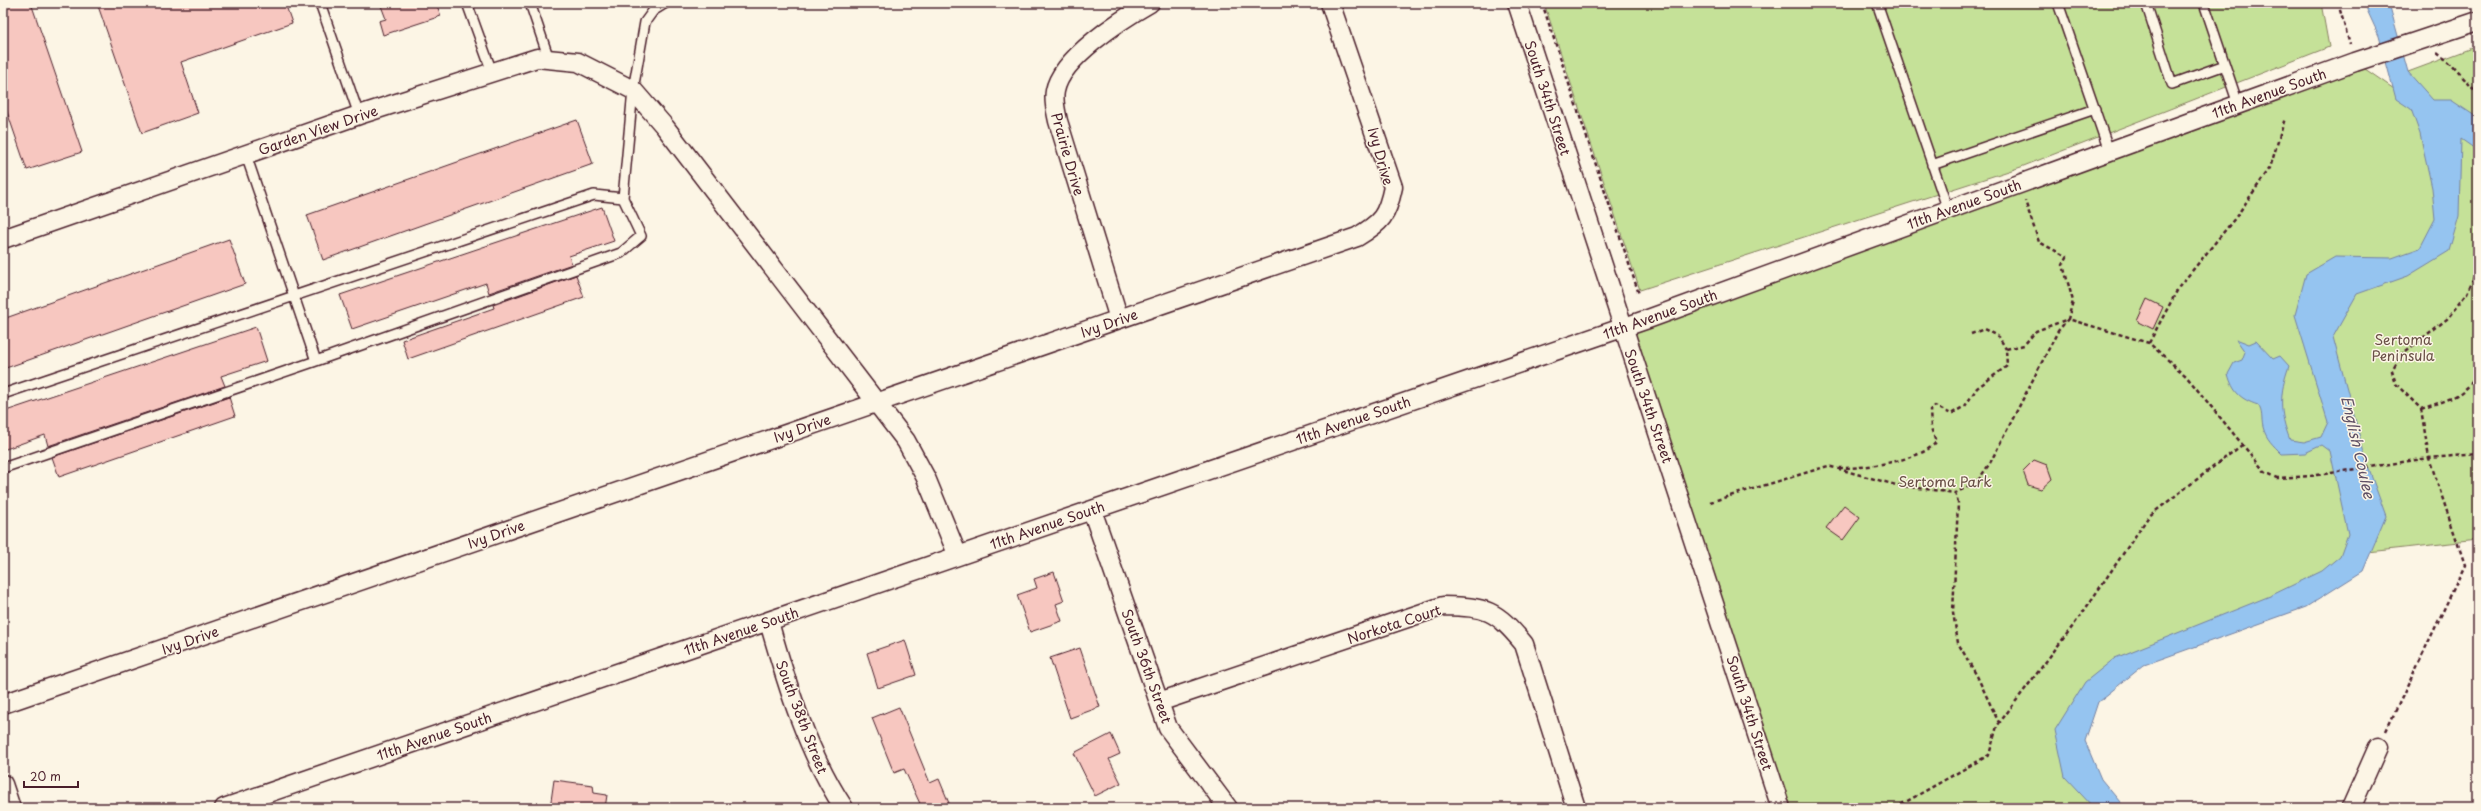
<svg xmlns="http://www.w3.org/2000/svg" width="2481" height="811" viewBox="0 0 2481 811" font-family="'Playpen Sans',sans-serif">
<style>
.green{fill:#c5e198;stroke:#888062}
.water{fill:#95c4f0;stroke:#7782a1}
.building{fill:#f7c7c0;stroke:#4a1f2b}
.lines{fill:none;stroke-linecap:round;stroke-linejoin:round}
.service-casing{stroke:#4a1f2b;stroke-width:12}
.minor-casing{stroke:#4a1f2b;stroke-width:21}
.path{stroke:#4a1f2b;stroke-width:2.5;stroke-dasharray:4 3;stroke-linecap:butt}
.service{stroke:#fcf5e5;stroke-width:9}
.minor{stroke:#fcf5e5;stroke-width:18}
.labels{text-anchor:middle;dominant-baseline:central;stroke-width:3;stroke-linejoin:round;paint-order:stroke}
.street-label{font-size:14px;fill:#4a1f2b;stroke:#fcf5e5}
.park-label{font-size:14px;fill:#695046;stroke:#fcf5e5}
.water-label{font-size:15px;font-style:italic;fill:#605166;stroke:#fcf5e5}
</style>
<rect width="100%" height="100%" fill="#fcf5e5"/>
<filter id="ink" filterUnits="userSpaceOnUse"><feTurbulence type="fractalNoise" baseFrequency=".025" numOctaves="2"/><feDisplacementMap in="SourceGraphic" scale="8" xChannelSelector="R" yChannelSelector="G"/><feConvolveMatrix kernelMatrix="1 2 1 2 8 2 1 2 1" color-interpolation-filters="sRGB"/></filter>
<g filter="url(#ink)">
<!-- green -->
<path class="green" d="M1544,3H2321L2329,47L2021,167L1640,290Z
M2478,46V540L2368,552L2357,560L2136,654L2071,731L2107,808H1789L1622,328L2355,62L2426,111L2408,72Z"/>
<!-- water -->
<path class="water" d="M2367,3H2392L2390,7L2408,72L2433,100H2451L2478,118V151L2461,139L2459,216L2449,251L2408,276L2357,294L2333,337L2367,464L2386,516L2363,571L2306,607L2144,665L2098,702L2085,741L2101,779L2125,808H2094L2065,777L2055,730L2085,682L2115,658L2270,596L2322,571L2340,556L2348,534L2330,451L2322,445L2305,453L2282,454C2273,445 2266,439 2263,427C2261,418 2263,412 2258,405C2240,399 2233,392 2228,374L2234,363L2242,360L2245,352L2236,339L2249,344L2256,341L2273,359L2280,356L2289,366C2279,394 2279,412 2290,440L2304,442L2321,437L2328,422L2295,315L2306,274L2335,257L2392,258L2420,248L2435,219L2432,188L2420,134L2411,109L2396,99L2379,36L2367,10Z"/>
<!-- building -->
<path class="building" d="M3,3H31L82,152L27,170L3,100Z
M97,3H285L292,23L181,62L198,113L142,133Z
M380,3H436L441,16L383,35L379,21L386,19Z
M577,120L593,164L323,260L307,215Z
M602,207L614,241L569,256L572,264L489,293L486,283L352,329L340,295Z
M229,239L245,284L3,369V319Z
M576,275L584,297L408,359L402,340L494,308L493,305Z
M2147,299L2163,307L2153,329L2137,321Z
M256,327L267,361L221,376L225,386L48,446L45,435L3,450V412Z
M229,397L235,416L59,477L52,457Z
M2034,460L2047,465L2052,479L2041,489L2028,485L2023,471Z
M1844,505L1860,517L1843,540L1826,528Z
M1054,572L1064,601L1056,604L1062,621L1030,632L1017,595L1037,588L1034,579Z
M905,640L916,675L878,688L867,653Z
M1080,648L1100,707L1070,718L1050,658Z
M899,707L930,783L939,779L951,808H922L904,769L894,773L872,718Z
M1111,734L1120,754L1109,759L1121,783L1095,796L1074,753Z
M554,780L593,785L594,793L607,795L605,808H550Z"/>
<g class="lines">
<!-- service casing -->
<g class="service-casing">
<path id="service" d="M320,3L359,115
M467,3L492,72
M530,3L549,59
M1877,3L1948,210
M2058,3L2109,151
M2146,3L2172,84L2225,65
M2204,3L2238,104
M246,155L316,361
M1932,165L2095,109
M623,198L633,90L645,22L653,11L666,3
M3,394L594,195L623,198L641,236L621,253L316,361L3,468"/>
</g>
<!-- minor casing -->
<g class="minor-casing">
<path id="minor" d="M1517,3L1781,808
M3,239L359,115L537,58L578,62L633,90L665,127L906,441L926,478L958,556
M1119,319L1058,121C1056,111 1053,101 1055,91C1061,58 1122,19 1150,3
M1092,510L1168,728L1228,808
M769,622C787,685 807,752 844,808
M1159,702L1443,606C1487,607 1495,609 1524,644L1576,808
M3,704L1357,237C1382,222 1387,216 1393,187L1330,3
M3,784L11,808
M224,808L1648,319L2355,62L2478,21
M2351,808L2378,747"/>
</g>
<!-- path -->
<path class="path" d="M1542,3L1639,294
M2338,3L2350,45
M2437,53L2449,62L2478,94
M1971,334L1984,329L1999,337L2006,349
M2149,343L2179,287L2236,217L2270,168L2285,118
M2421,409C2444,401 2465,397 2478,373
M1839,468C1861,469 1924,460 1936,442L1931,428L1930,410L1935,406L1951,414L1965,406L1977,388L2007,366L2006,349L2024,345L2036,331L2068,319L2073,301L2063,265L2067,257L2039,242L2025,201
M1955,493L1958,503L1953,612L1958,643L1977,676L1999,723
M1710,502L1828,466L1896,485L1955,493L1977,482L1990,463L2058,331L2068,319L2149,343L2186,376L2265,472L2278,478L2311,476L2429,458L2478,454
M2386,731L2465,565L2429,458L2421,409L2396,384L2392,371L2402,354L2447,319L2467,293L2478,268
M1895,808L1989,755L1997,726L2079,618L2149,516L2242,445"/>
<!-- service -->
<use href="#service" class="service"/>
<!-- minor -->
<use href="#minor" class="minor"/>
</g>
</g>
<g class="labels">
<!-- street labels -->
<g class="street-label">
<text transform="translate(2269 93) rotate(-20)">11th Avenue South</text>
<text transform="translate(1548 98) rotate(72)">South 34th Street</text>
<text transform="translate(318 130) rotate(-19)">Garden View Drive</text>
<text transform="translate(1068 154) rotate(74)">Prairie Drive</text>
<text transform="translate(1381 156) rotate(74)">Ivy Drive</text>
<text transform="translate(1964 204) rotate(-20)">11th Avenue South</text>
<text transform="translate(1660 314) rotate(-20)">11th Avenue South</text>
<text transform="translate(1109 323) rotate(-19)">Ivy Drive</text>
<text transform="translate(1649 406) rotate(71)">South 34th Street</text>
<text transform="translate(1353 420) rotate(-19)">11th Avenue South</text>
<text transform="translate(802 428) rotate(-19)">Ivy Drive</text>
<text transform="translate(1047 525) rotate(-19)">11th Avenue South</text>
<text transform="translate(496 534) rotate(-19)">Ivy Drive</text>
<text transform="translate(1394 624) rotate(-18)">Norkota Court</text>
<text transform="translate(741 631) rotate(-19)">11th Avenue South</text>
<text transform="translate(190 640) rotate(-19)">Ivy Drive</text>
<text transform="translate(1147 666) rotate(70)">South 36th Street</text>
<text transform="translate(1750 713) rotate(72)">South 34th Street</text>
<text transform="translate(802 717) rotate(69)">South 38th Street</text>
<text transform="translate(434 736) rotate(-19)">11th Avenue South</text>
</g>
<!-- park labels -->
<g class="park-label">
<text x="2403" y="339">Sertoma<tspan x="2403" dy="16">Peninsula</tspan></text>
<text x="1945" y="481">Sertoma Park</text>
</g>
<!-- water labels -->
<g class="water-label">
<text transform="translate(2359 447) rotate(77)">English Coulee</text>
</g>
</g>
<!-- margin -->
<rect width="2481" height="811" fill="none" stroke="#fcf5e5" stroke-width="16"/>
<rect x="8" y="8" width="2465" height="795" fill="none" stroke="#4a1f2b" stroke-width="1.5" filter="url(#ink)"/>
<!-- scale -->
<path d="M24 781v6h54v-6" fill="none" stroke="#4a1f2b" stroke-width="2"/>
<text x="30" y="781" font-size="12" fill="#4a1f2b" stroke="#fcf5e5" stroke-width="3" paint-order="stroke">20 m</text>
</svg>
